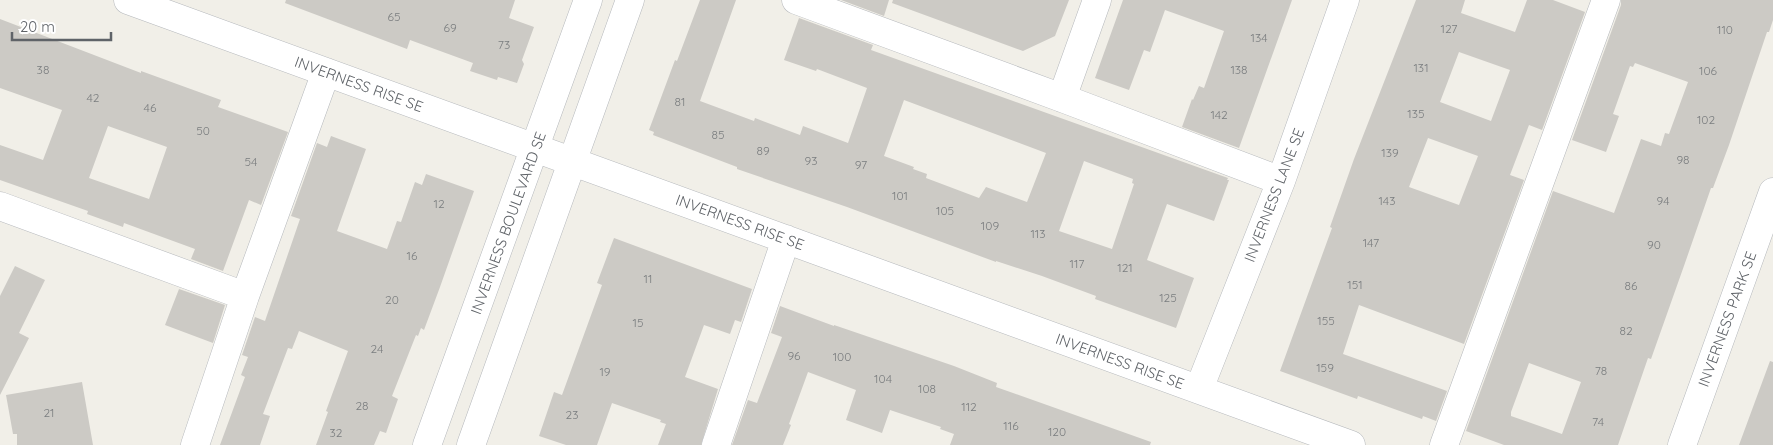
<svg xmlns="http://www.w3.org/2000/svg" width="1773" height="445" viewBox="0 0 1773 445" font-family="Quicksand,sans-serif">
<style>
.building{fill:#cccac5;fill-rule:evenodd}
.lines{fill:none;stroke-linecap:round;stroke-linejoin:round}
.minor-casing{stroke:#b5b8bc;stroke-width:29}
.minor{stroke:#fff;stroke-width:28}
.labels{text-anchor:middle;dominant-baseline:central;stroke-width:5;stroke-linejoin:round;paint-order:stroke}
.number-label{font-size:12px;fill:#7a7d7f}
.street-label{font-size:15px;fill:#5f6368;stroke:#fff}
</style>
<rect width="100%" height="100%" fill="#f1efe8"/>
<!-- building -->
<path class="building" d="M286,0H515L509,18L534,27L522,60L524,64L517,83L498,77L497,80L470,71L473,63L410,40L407,49L285,3Z
M700,0H736L700,101L754,121L755,118L800,135L803,126L848,143L867,88L817,69L816,71L784,60L799,18L873,45L871,50L1228,178L1227,180H1229L1214,221L1167,204L1147,260L1194,278L1176,328L1095,299L1096,296L1042,276L996,261V262L847,207L737,169V167L653,135L654,132L649,130L675,60L677,61ZM904,100L1046,153L1027,202L986,187L979,198L926,178L927,174L913,169L914,167L884,156ZM1084,161L1133,179L1132,183L1134,184L1112,249L1059,231Z
M841,0H889L884,16Z
M893,0H1069L1055,36L1023,51L892,3Z
M1123,0H1292L1239,148L1182,127L1192,99L1193,100L1199,86L1204,88L1224,31L1165,10L1150,52L1144,50L1129,90L1095,78Z
M1416,0H1465L1461,13L1515,32L1527,0H1553L1585,12L1542,130L1529,125L1510,175L1524,180L1464,344L1359,305L1343,354L1447,391L1436,421L1423,416L1422,419L1358,396L1357,399L1280,371L1332,228L1330,227L1354,159ZM1459,52L1510,70L1491,121L1440,102ZM1428,138L1478,156L1459,205L1409,187Z
M1621,0H1773V20L1769,32H1767L1729,145L1713,188H1711L1685,263L1651,359L1648,358L1618,445H1504L1466,431L1553,191L1614,213L1641,139L1661,146L1665,133L1669,134L1688,82L1635,63L1633,67L1630,66L1613,114L1619,116L1606,152L1572,140L1621,5ZM1529,363L1581,382L1562,434L1511,416V412Z
M0,19L141,73V71L221,100L218,107L288,132L261,205L249,200L223,271L191,259L195,249L124,223L123,227L87,214L88,211L0,180V145L43,160L62,110L0,88ZM108,126L167,147L149,199L89,178Z
M331,136L366,149L337,231L387,249L397,221L401,222L415,182L422,185L426,174L474,191L440,287L424,330L421,328L418,336L416,335L392,396L398,399L386,433L380,431L374,445H316L328,412L326,411L348,351L299,331L292,349L288,348L263,414L270,416L260,445H220L245,377L241,375L248,357L242,355L255,317L265,321L300,219L291,216L317,143L327,147Z
M614,238L752,289L741,322L735,320L730,334L704,325L685,377L718,389L701,445H658L666,424L660,422L661,420L612,403L597,445H566L539,436L554,392L562,395L602,285L597,283Z
M15,266L45,280L19,333L29,338L0,395V296Z
M179,289L225,305L213,343L165,325Z
M780,306L834,326V325L954,366L997,383L996,387L1151,442L1150,445H950L954,434L940,429L941,427L890,410L882,433L846,420L856,390L808,372L789,424L791,425L783,445H732L748,400L757,403L782,337L771,333Z
M1770,361L1773,362V445H1739Z
M82,382L93,445H17V434H13L6,395Z"/>
<g class="lines">
<!-- minor casing -->
<g class="minor-casing">
<path id="minor" d="M128,0L1351,445
M796,0L1062,98L1281,181
M1062,98L1097,0
M0,206L245,296
M1199,389L1281,181L1345,0
M195,445L245,296L326,72
M427,445L588,0
M471,445L630,0
M716,445L786,239
M1444,445L1606,0
M1682,445L1773,192"/>
</g>
<!-- minor -->
<use href="#minor" class="minor"/>
</g>
<g class="labels">
<!-- number labels -->
<g class="number-label">
<text x="394" y="16">65</text>
<text x="450" y="27">69</text>
<text x="1449" y="28">127</text>
<text x="1725" y="29">110</text>
<text x="1259" y="37">134</text>
<text x="504" y="44">73</text>
<text x="1421" y="67">131</text>
<text x="43" y="69">38</text>
<text x="1239" y="69">138</text>
<text x="1708" y="70">106</text>
<text x="93" y="97">42</text>
<text x="680" y="101">81</text>
<text x="150" y="107">46</text>
<text x="1416" y="113">135</text>
<text x="1219" y="114">142</text>
<text x="1706" y="119">102</text>
<text x="203" y="130">50</text>
<text x="718" y="134">85</text>
<text x="763" y="150">89</text>
<text x="1390" y="152">139</text>
<text x="1683" y="159">98</text>
<text x="811" y="160">93</text>
<text x="251" y="161">54</text>
<text x="861" y="164">97</text>
<text x="900" y="195">101</text>
<text x="1387" y="200">143</text>
<text x="1663" y="200">94</text>
<text x="439" y="203">12</text>
<text x="945" y="210">105</text>
<text x="990" y="225">109</text>
<text x="1038" y="233">113</text>
<text x="1371" y="242">147</text>
<text x="1654" y="244">90</text>
<text x="412" y="255">16</text>
<text x="1077" y="263">117</text>
<text x="1125" y="267">121</text>
<text x="648" y="278">11</text>
<text x="1355" y="284">151</text>
<text x="1631" y="285">86</text>
<text x="1168" y="297">125</text>
<text x="392" y="299">20</text>
<text x="1326" y="320">155</text>
<text x="638" y="322">15</text>
<text x="1626" y="330">82</text>
<text x="377" y="348">24</text>
<text x="794" y="355">96</text>
<text x="842" y="356">100</text>
<text x="1325" y="367">159</text>
<text x="1601" y="370">78</text>
<text x="605" y="371">19</text>
<text x="883" y="378">104</text>
<text x="927" y="388">108</text>
<text x="362" y="405">28</text>
<text x="969" y="406">112</text>
<text x="49" y="412">21</text>
<text x="572" y="414">23</text>
<text x="1598" y="421">74</text>
<text x="1011" y="425">116</text>
<text x="1057" y="431">120</text>
<text x="336" y="432">32</text>
</g>
<!-- street labels -->
<g class="street-label">
<text transform="translate(359 84) rotate(20)">INVERNESS RISE SE</text>
<text transform="translate(1274 195) rotate(-69)">INVERNESS LANE SE</text>
<text transform="translate(740 222) rotate(20)">INVERNESS RISE SE</text>
<text transform="translate(508 223) rotate(-70)">INVERNESS BOULEVARD SE</text>
<text transform="translate(1727 319) rotate(-70)">INVERNESS PARK SE</text>
<text transform="translate(1120 361) rotate(20)">INVERNESS RISE SE</text>
</g>
</g>
<!-- scale -->
<path d="M12 32v8h99v-8" fill="none" stroke="#5f6368" stroke-width="2.5"/>
<text x="20" y="32" font-size="15" fill="#5f6368" stroke="#ffffff" stroke-width="4" paint-order="stroke">20 m</text>
</svg>
